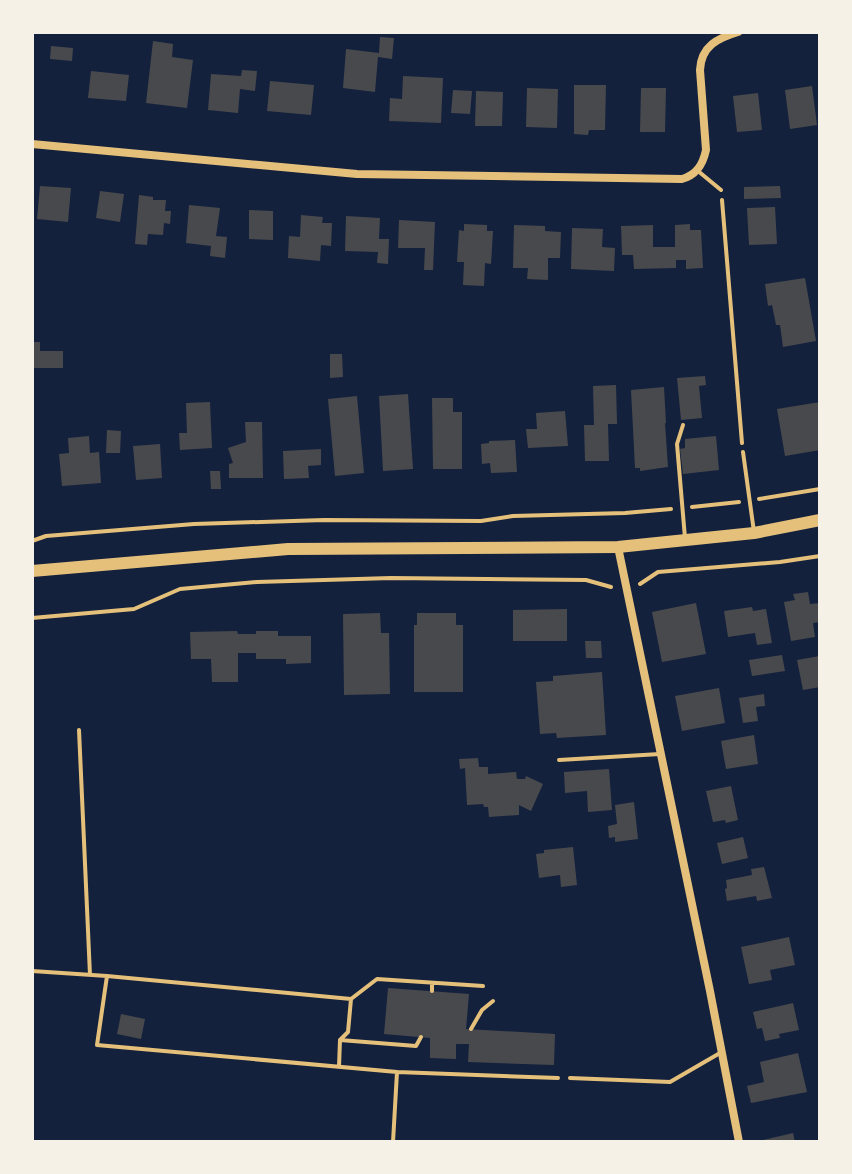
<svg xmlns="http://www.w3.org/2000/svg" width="852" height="1174" viewBox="0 0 852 1174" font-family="Overpass,sans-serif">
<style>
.building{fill:#48494c}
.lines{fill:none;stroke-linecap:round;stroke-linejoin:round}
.path{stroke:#e5c07b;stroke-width:4}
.service{stroke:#e5c07b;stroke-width:4}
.minor{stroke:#e5c07b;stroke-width:8}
.secondary{stroke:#e5c07b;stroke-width:12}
</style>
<rect width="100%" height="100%" fill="#14213d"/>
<!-- building -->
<path class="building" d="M380,37L394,38L392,59L378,57L375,92L343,88L346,49L379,53Z
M153,41L173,44L172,57L193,60L187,108L146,103Z
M51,46L73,48L72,61L50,59Z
M242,70L257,71L255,91L240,89L238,113L208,110L211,74L241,76Z
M91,71L129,75L126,101L88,98Z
M403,76L443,78L441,123L389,121L390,98L402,99Z
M270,81L314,85L311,115L267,111Z
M574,85H606L605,130H589L588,135L574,134Z
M812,86L817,125L790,129L785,90Z
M527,88L558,89L557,128L526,127Z
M641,88H666L665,132H640Z
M453,90L472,91L470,114L451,113Z
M476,91L503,92L502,126H475Z
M758,93L762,130L737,132L733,96Z
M40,186L71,188L68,222L37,219Z
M780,186L781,198L744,199V187Z
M100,191L124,194L120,222L96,218Z
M139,195L153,197V200H166L165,211H171L170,224L164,223L163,235L148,234L147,245L135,244Z
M189,205L220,208L216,236L227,237L225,258L210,256L211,246L186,243Z
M775,207L777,244L749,245L747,208Z
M249,210L273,211V240L249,239Z
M301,215L323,217L322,223H332L331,246L321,245L320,261L288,258L289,236L300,237Z
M346,216L380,218L379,239H389L388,264L377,263L378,252L345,251Z
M399,220L435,222L433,270H424L425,248H398Z
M464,224L487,225V231H493L491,264L485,263L484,286L463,285L464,262H457L459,230L464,231Z
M690,224V230H701L703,268L686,269V260H676V268L634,269L633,255H622L621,226L653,225V247H675V225Z
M514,225L545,226V231L561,232L560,258H548V280L527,279L528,268H513Z
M572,228L603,229L602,247L615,248L614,271L571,269Z
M805,278L816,341L783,347L780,325H776L772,305L768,306L765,284Z
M32,342H40V351H63V368H32Z
M330,354H342L343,377L330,378Z
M705,376L706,385L699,386L702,418L681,420L677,378Z
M616,385L617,424H608L609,461H585L584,425H594L593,386Z
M664,387L666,423H665L668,467L640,471V468H635L631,390Z
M408,394L413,469L383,471L379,396Z
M357,396L364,473L335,476L328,399Z
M432,398H453V412H462V469H433Z
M210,402L212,448L180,450L179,433H187L186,403Z
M820,402V450L785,456L777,409Z
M565,411L568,446L528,448L526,429H537L536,413Z
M245,422H262L263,478H229V464L233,463L228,448L246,442Z
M107,430L121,431L120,453H106Z
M89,436L90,453L99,452L101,483L62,486L59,454L69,453L68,438Z
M716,436L719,470L683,474L680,449L685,448V439Z
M515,440L517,472L491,473L490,463L482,464L481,444L489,443V441Z
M160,444L162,478L136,480L133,446Z
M321,449V465L308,466L309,478L284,479L283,451Z
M210,471H220L221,489H211Z
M808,592L810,604L820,603V622L813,623L815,637L791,641L784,602L795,600L793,594Z
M696,603L706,654L662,662L652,612Z
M752,607L753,611L766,609L772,643L757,645L755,633L728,637L724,611Z
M567,609V641H513V610Z
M380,613L381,633H389L390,694L344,695L343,614Z
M417,613H456V625H463V692H414V625H417Z
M237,631L238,634H256V631H278V636H311V663L286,664V659H256V653H238V682H212L211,659H191L190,632Z
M585,641H601L602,658H586Z
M782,655L785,671L752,676L749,660Z
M820,656V687L803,690L797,660Z
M602,672L606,735L557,738L556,733L540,734L536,682L553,681V676Z
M719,688L725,723L682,731L675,696Z
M764,694L765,706L756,707L758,721L743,723L739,698Z
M754,735L758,764L726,769L721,741Z
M478,758L479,767H488V774L516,772L517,779H525L526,776L543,784L531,811L519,805V815L489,817L488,807H484L483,804L467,805L465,768L460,769L459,759Z
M609,769L612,810L588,812L587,791L565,793L564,772Z
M731,786L738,820L726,823L725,820L713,822L706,791Z
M634,802L638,839L615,842V837L609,838L608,826L617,824L615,805Z
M743,837L748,858L722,864L717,843Z
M573,847L577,885L561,887L560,875L539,878L536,854L544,853V850Z
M764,867L772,898L757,901L756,896L727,901L725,889L727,888L726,880L752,875L751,869Z
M789,937L795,965L770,970L772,980L749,984L741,947Z
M388,988L469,994L466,1029L555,1034L554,1065L468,1062L469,1044H456V1059L430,1058V1038L384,1034Z
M793,1003L799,1030L779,1034L780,1038L765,1041L762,1028L757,1029L753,1012Z
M121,1014L145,1019L141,1039L117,1034Z
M798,1053L807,1092L751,1103L747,1086L764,1082L760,1062Z
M793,1133L795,1142H759V1141Z"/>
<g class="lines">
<!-- path -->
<path class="path" d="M722,200L742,443
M759,499L820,489
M692,507L739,502
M32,541L46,536L194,524L324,520L481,521L513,516L625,513L671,509
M640,584L658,572L780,562L820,556
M32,618L134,609L180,589L257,582L391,578L586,580L611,587
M79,730L90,975
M32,971L107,976
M432,991V983
M471,1029L482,1010L493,1001
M340,1040L416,1046L421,1037
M339,1067L340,1040L348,1032L351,999
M397,1072L558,1078
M393,1142L397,1072L97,1045L107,976L351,999L377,979L483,986"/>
<!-- service -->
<path class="service" d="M698,171L721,190
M683,425L677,444L685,538
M743,452L754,532
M559,760L660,754
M570,1078L670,1082L720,1053"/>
<!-- minor -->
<path class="minor" d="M32,144L357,174L682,179C697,175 703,164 706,150L700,70C701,46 718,38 738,32
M618,547L710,991L739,1142"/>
<!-- secondary -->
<path class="secondary" d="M32,571L288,549L618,547L754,533L820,520"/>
</g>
<!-- border -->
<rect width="852" height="1174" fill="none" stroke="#f6f1e7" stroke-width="68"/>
</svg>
